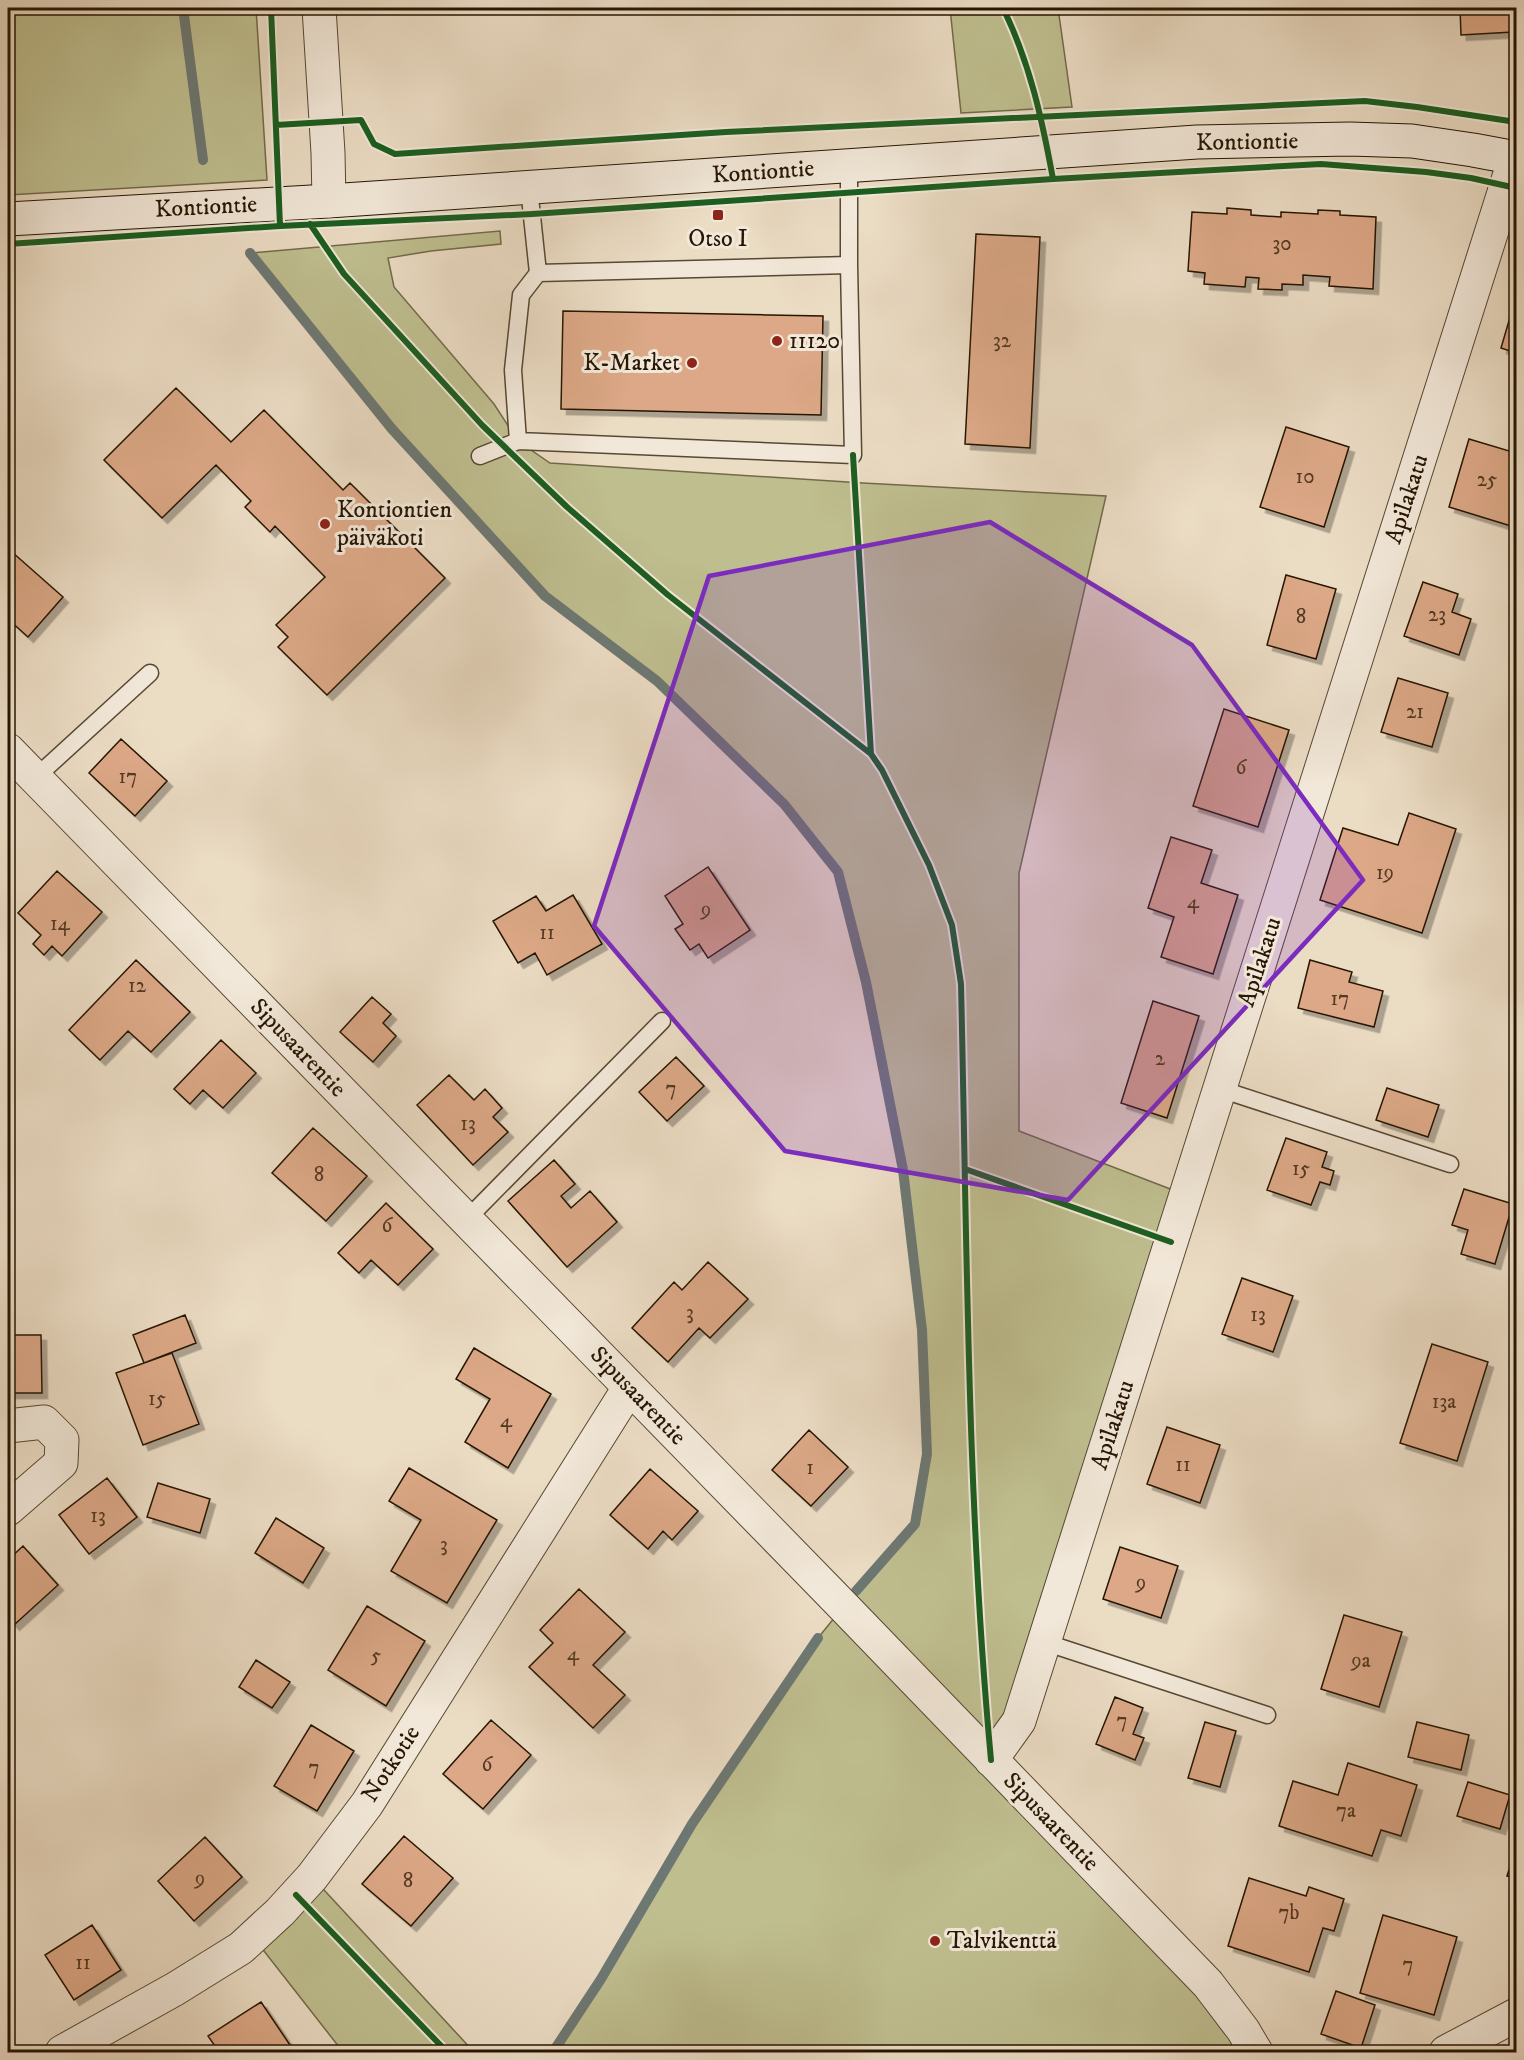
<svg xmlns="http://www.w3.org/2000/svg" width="1524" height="2060" viewBox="0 0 1524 2060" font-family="'IM FELL DW Pica',serif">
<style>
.green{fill:#bfbe8f;stroke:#726a49;stroke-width:1.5}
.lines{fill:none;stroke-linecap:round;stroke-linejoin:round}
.stream{stroke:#6d7873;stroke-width:10}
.building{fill:#dca887;stroke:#261603;stroke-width:1.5;filter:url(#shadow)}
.lane-casing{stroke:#574833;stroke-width:19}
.street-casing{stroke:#574833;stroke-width:35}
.secondary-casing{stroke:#261603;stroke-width:35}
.lane{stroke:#f2e8d9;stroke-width:16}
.street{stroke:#f2e8d9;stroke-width:33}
.secondary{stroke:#f2e8d9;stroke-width:33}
.cycleway-casing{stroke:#f2e8d9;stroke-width:10}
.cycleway{stroke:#1b5e20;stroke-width:6}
.marked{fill:#7b2cbf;fill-opacity:0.2;stroke:#7b2cbf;stroke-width:4.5;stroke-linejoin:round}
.poi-dot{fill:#8f2418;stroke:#f2e8d9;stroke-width:2}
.labels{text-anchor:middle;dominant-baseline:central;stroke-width:6;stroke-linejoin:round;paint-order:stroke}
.number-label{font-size:21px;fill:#543a24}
.street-label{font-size:24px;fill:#261603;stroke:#f2e8d9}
.poi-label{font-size:24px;fill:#261603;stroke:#f2e8d9;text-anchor:start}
</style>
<defs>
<filter id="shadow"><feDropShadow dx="5.5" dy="5.5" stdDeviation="0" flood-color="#0004"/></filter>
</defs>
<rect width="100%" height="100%" fill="#ebdcc4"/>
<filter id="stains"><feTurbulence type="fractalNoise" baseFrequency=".00333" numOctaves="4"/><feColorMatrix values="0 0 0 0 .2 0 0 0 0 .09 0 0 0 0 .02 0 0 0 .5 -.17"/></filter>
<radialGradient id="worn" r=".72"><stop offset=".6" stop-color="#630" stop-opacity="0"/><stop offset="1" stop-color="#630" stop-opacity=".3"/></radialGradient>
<!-- green -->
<path class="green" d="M8,8H256L267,180L8,195Z
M950,8H1058L1072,107L961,113Z
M500,231L501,244L431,251L388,258L394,287L494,404L518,441L550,463L863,483L1106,496L1019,873V1131L1186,1195L991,1760L1256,2052H553L601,1979L692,1824L818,1638L856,1591L915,1524L927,1454L922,1330L903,1170L866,982L838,872L784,804L657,681L545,596L392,429L250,253Z
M312,1877L474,2052H343L253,1937Z"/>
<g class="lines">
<!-- stream -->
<path class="stream" d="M183,8L203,160
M250,253L392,429L545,596L657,681L784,804L838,872L866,982L903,1170L922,1330L927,1454L915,1524L856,1591
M553,2052L601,1979L692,1824L818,1638"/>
</g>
<!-- building -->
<path class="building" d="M1460,8H1512L1513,32L1461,35Z
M1227,208L1251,210V215L1281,217V212L1318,214V210L1340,211V215L1376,217L1373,289L1329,286L1330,277L1303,275V285L1282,284V290L1258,289L1259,278L1246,277L1245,287L1204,284L1205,273L1188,271L1192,212L1227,214Z
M976,234L1040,237L1030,448L965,444Z
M1513,307L1516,308V353L1501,348Z
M563,311L823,316L821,415L561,409Z
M176,388L231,442L264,410L343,490L350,483L445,578L327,695L278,647L288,637L276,625L325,577L275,526L270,532L245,507L251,501L216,465L162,518L104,460Z
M1286,427L1349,447L1324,527L1260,507Z
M1469,439L1516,453V507L1511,526L1449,507Z
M12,552L63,597L28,637L8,619V557Z
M1286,575L1336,589L1316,659L1267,645Z
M1423,582L1458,594L1452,612L1471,619L1459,655L1404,636Z
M1398,678L1448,693L1432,747L1381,732Z
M1224,709L1289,730L1258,827L1193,806Z
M121,739L167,781L135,816L89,773Z
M1409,813L1456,829L1422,933L1320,900L1343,828L1398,845Z
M1171,837L1212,850L1201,883L1238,895L1213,974L1161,957L1174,917L1148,908Z
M708,867L750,930L708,958L699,944L690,950L675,929L683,924L665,896Z
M57,871L102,912L62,956L52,946L44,955L33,944L41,935L18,913Z
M573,895L602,944L547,975L535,953L518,963L493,921L536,896L546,911Z
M136,960L190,1012L151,1052L128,1031L100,1060L69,1030Z
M1310,960L1352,972L1349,982L1383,991L1374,1027L1298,1008Z
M372,997L391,1014L383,1023L396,1036L373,1062L340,1032Z
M1153,1001L1199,1016L1167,1118L1121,1103Z
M221,1040L256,1073L223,1108L203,1090L190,1104L174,1089Z
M676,1057L704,1086L667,1121L639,1092Z
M449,1075L474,1100L485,1089L502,1108L493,1117L508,1132L473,1165L417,1105Z
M1387,1088L1439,1105L1428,1137L1376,1120Z
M313,1128L367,1176L326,1221L272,1173Z
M1286,1138L1327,1152L1322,1167L1334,1171L1330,1185L1320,1182L1311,1205L1267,1190Z
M554,1160L575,1184L561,1196L571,1208L590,1191L617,1222L567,1267L508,1201Z
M1464,1189L1513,1204L1495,1264L1461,1254L1468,1230L1452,1225Z
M386,1203L433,1249L398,1285L371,1260L359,1273L338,1253Z
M708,1262L748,1299L710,1338L699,1328L668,1362L632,1328L674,1282L682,1290Z
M1242,1278L1293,1296L1273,1352L1222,1334Z
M185,1315L196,1343L144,1363L133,1335Z
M8,1335H41L42,1393H8Z
M1432,1344L1488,1362L1457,1461L1400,1443Z
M474,1348L551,1394L508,1468L465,1442L490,1399L456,1379Z
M172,1353L199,1424L143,1445L116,1373Z
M1167,1427L1220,1445L1200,1503L1147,1484Z
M809,1430L848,1467L811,1506L772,1470Z
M409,1468L497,1520L447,1603L391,1571L421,1520L389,1501Z
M650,1469L698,1511L672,1540L663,1531L648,1549L610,1515Z
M107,1478L137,1517L89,1554L59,1515Z
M158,1483L210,1499L200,1533L147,1517Z
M276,1518L324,1548L303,1583L255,1553Z
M23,1546L58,1585L14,1625L8,1618V1560Z
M1120,1547L1178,1566L1161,1618L1103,1599Z
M579,1589L625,1632L593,1665L625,1695L593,1728L529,1667L553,1643L540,1630Z
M367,1606L425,1641L386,1706L328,1670Z
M1344,1615L1402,1632L1379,1707L1321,1689Z
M256,1660L290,1682L272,1708L239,1687Z
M1115,1697L1143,1708L1133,1734L1144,1738L1135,1760L1096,1744Z
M491,1720L531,1755L483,1809L443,1774Z
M1205,1722L1236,1731L1220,1787L1188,1778Z
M1417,1722L1469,1735L1461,1770L1408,1757Z
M311,1725L354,1751L317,1811L274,1786Z
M1348,1763L1417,1785L1401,1836L1381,1830L1372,1856L1279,1826L1293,1781L1338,1795Z
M1468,1782L1510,1795L1500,1829L1457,1816Z
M404,1836L453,1878L411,1926L362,1884Z
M205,1837L242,1877L194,1921L158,1881Z
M1516,1847V1879L1507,1876Z
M1249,1878L1306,1896L1309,1887L1344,1899L1334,1931L1323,1928L1309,1972L1228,1946Z
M1383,1915L1457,1937L1434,2015L1360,1993Z
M92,1925L121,1970L74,2000L45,1955Z
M1336,1991L1375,2005L1361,2048L1321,2034Z
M261,2002L290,2045L279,2052H219L208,2036Z"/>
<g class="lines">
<!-- lane casing -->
<g class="lane-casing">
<path id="lane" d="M529,188L538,273L849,265
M518,441L513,370L521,295L538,273
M480,456L518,441L853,455L849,265V166
M35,778L150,673
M1220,1089L1450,1164
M466,1220L662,1021
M1044,1642L1267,1715"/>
</g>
<!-- street casing -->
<g class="street-casing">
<path id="street" d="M319,8L328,153L329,201
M8,750L844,1607L1208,1984L1243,2030L1256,2052
M8,1426L44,1422L62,1440L61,1463L8,1509
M991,1760L1019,1721L1515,158
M62,2052L175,1989L241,1948L280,1912L312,1877L367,1804L629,1388
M1446,2052L1516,2015"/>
</g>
<!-- secondary casing -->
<g class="secondary-casing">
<path id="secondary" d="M8,219L329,201L1197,142L1350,139L1412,141L1473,150L1516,158"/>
</g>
<!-- lane -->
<use href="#lane" class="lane"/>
<!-- street -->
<use href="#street" class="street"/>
<!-- secondary -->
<use href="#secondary" class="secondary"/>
<!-- cycleway casing -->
<g class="cycleway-casing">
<path id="cycleway" d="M271,8L280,226
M1003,8C1030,63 1042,119 1053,179
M276,125L361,120L374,144L395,154L726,132L1365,101L1417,107L1516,122
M310,224L344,274L482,425L567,507L668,595L871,754L882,770L929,865L952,925L961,984C967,1242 967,1502 991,1760
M8,244L280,226L532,214L1053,179L1321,164L1426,172L1471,178L1516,188
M853,455L871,754
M965,1169L1171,1242
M296,1895L447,2052"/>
</g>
<!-- cycleway -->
<use href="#cycleway" class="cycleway"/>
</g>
<!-- marked area -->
<path class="marked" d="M990,522L1192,645L1363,880L1068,1200L785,1151L594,926L709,576Z"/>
<!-- markers -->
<g class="poi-dot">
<rect x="712" y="209" width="12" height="12" rx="3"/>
<circle cx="777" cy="341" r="6"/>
<circle cx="692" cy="363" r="6"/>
<circle cx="325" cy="524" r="6"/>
<circle cx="935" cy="1941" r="6"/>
</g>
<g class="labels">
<!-- number labels -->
<g class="number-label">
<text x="1282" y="244">30</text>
<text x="1002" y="341">32</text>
<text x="1305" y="477">10</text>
<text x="1487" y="480">25</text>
<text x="1437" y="615">23</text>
<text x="1301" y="617">8</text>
<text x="1415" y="712">21</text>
<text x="1241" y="768">6</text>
<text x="128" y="777">17</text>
<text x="1385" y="873">19</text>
<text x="1193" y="902">4</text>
<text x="706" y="910">9</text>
<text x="60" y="924">14</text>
<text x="547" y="933">11</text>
<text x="137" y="986">12</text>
<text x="1340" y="999">17</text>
<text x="1160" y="1059">2</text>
<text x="671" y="1089">7</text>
<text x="468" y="1124">13</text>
<text x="1301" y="1169">15</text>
<text x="319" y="1175">8</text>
<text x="387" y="1226">6</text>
<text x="690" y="1313">3</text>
<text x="1258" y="1315">13</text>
<text x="157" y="1399">15</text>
<text x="1444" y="1402">13a</text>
<text x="506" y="1421">4</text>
<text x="1183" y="1465">11</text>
<text x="810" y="1468">1</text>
<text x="98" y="1516">13</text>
<text x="444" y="1545">3</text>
<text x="1141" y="1583">9</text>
<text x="573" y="1654">4</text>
<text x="376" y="1656">5</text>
<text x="1361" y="1661">9a</text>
<text x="1122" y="1721">7</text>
<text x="487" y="1765">6</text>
<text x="314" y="1768">7</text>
<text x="1346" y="1811">7a</text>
<text x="200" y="1879">9</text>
<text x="408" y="1881">8</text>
<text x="1289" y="1913">7b</text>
<text x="83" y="1963">11</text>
<text x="1408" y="1965">7</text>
</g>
<!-- street labels -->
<g class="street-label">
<text transform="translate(1247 142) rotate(-1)">Kontiontie</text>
<text transform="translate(763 172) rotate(-4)">Kontiontie</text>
<text transform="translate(206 207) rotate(-3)">Kontiontie</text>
<text transform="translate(1407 499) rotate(-72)">Apilakatu</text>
<text transform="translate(1260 962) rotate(-72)">Apilakatu</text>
<text transform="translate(298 1048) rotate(46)">Sipusaarentie</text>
<text transform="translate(638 1396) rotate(46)">Sipusaarentie</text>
<text transform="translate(1113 1425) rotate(-72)">Apilakatu</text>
<text transform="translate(391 1764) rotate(-57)">Notkotie</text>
<text transform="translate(1051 1822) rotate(46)">Sipusaarentie</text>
</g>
<!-- poi labels -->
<g class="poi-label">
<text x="718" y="239" text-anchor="middle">Otso I</text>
<text x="789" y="341">11120</text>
<text x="680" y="363" text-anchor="end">K-Market</text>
<text x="337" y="510">Kontiontien<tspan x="337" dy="28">päiväkoti</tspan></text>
<text x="947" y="1941">Talvikenttä</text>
</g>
</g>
<!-- margin -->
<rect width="1524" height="2060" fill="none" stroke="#ebdcc4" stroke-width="30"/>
<rect x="9" y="9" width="1506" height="2042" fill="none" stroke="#261603" stroke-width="3"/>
<rect x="15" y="15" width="1494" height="2030" fill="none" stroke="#261603" stroke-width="1.5"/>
<rect width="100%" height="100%" filter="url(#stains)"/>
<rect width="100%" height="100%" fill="url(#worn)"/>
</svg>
